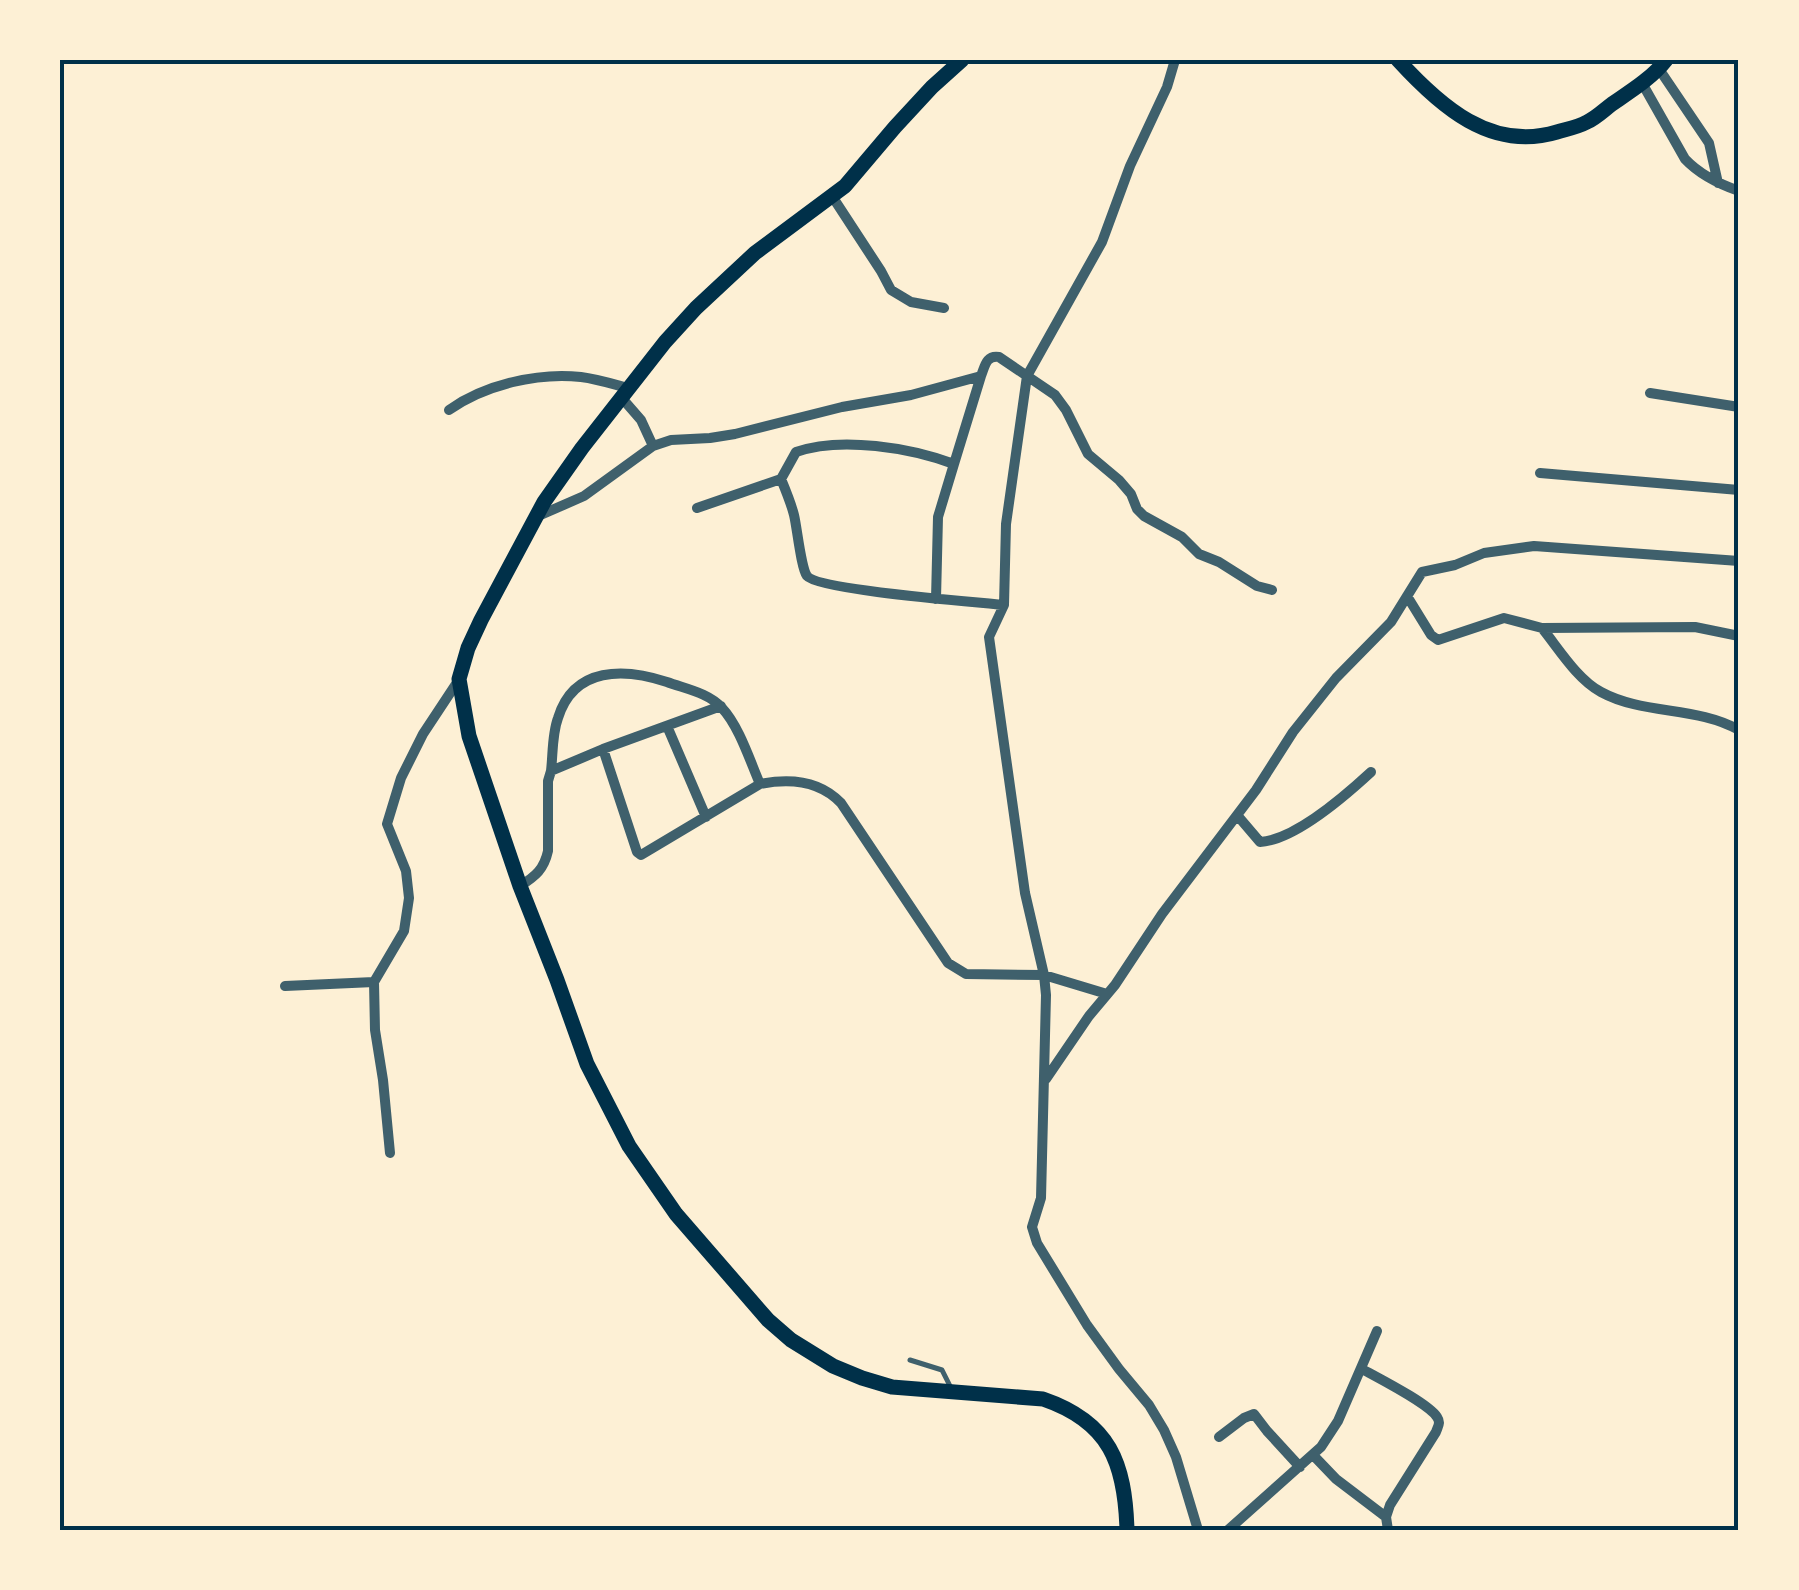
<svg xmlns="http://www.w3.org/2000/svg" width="1799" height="1590" viewBox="0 0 1799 1590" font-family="'Roboto Condensed',sans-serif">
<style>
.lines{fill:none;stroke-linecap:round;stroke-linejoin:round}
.service{stroke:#3f606c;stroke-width:5}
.minor{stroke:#3f606c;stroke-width:10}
.trunk{stroke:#003049;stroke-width:15}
.neatline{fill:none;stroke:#003049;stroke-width:4}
</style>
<rect width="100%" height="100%" fill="#fdf0d5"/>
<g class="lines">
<!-- service -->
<path class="service" d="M910,1360L942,1370L952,1390"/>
<!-- minor -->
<path class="minor" d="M1175,60L1167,87L1130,166L1102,242L1027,376L1006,524L1004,605L989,637L1025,893L1044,975L1046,995L1041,1198L1032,1227L1037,1243L1087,1325L1119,1369L1149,1405L1164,1430L1176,1457L1198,1530
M1659,69L1709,143L1718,183
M1642,83L1685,159C1700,175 1719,184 1739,191
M832,196L881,271L891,290L911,302L944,308
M981,376C985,366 986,355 999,357L1055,395L1066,410L1088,454L1119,480L1131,494L1137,509L1144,516L1182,537L1199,554L1219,562L1257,586L1272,590
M1650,393L1739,407
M621,397L641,420L653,446
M449,410C484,385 538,372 581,377C597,379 613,384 628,388
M1540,473L1739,490
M781,479C786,491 791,503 794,515C797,527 801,568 807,576C818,590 977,602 1004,605
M536,517L584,496L653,446L671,440L710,438L735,434L842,407L911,395L981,376L954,464C911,448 841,436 796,452L781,479L697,508
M1407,596L1431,635L1438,640L1504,618L1542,628L1695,627L1739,636
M936,599L938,517L954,464
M1542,628C1559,649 1577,679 1601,692C1643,715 1697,706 1739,730
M667,726L706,817
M603,749L637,852L641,855L760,784C790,778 819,780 841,803L948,963L966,974L1044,975L1107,994
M551,771C553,754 552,734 558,718C574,666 625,668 667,682C686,689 709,693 722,708C739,726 750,761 760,784
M1237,815L1260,842C1295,840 1345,796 1371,772
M520,886C536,876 544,869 548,851V781L551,771L603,749L721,706
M285,986L374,982
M1046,1079L1089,1016L1115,985L1162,914L1256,790L1293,732L1336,678L1391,622L1422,572L1455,565L1484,553L1534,546L1739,561
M390,1153L383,1080L375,1030L374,982L404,931L409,898L406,871L387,824L401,778L423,734L458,681
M1362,1369C1378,1378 1428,1403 1437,1417C1441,1423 1438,1426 1436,1432L1390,1505L1386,1517L1388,1530
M1219,1437L1244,1418L1254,1414L1267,1431L1300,1467
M1313,1455L1336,1479L1386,1517
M1228,1530L1321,1447L1338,1421L1377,1331"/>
<!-- trunk -->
<path class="trunk" d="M962,60L932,87L895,127L845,186L755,253L696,308L665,342L582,448L544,502L481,620L468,648L459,679L469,736L520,886L557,980L587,1064L629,1146L676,1214L768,1320L791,1340L833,1366L862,1378L892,1387L1043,1399C1110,1422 1125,1463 1127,1530
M1398,60C1440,106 1491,152 1557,132C1567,129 1578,127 1587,122C1596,118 1604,110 1612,104C1631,91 1652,78 1666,60"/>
</g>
<!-- border -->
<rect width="1799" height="1590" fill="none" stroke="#fdf0d5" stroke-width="125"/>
<rect x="62" y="62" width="1674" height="1466" class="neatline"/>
</svg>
